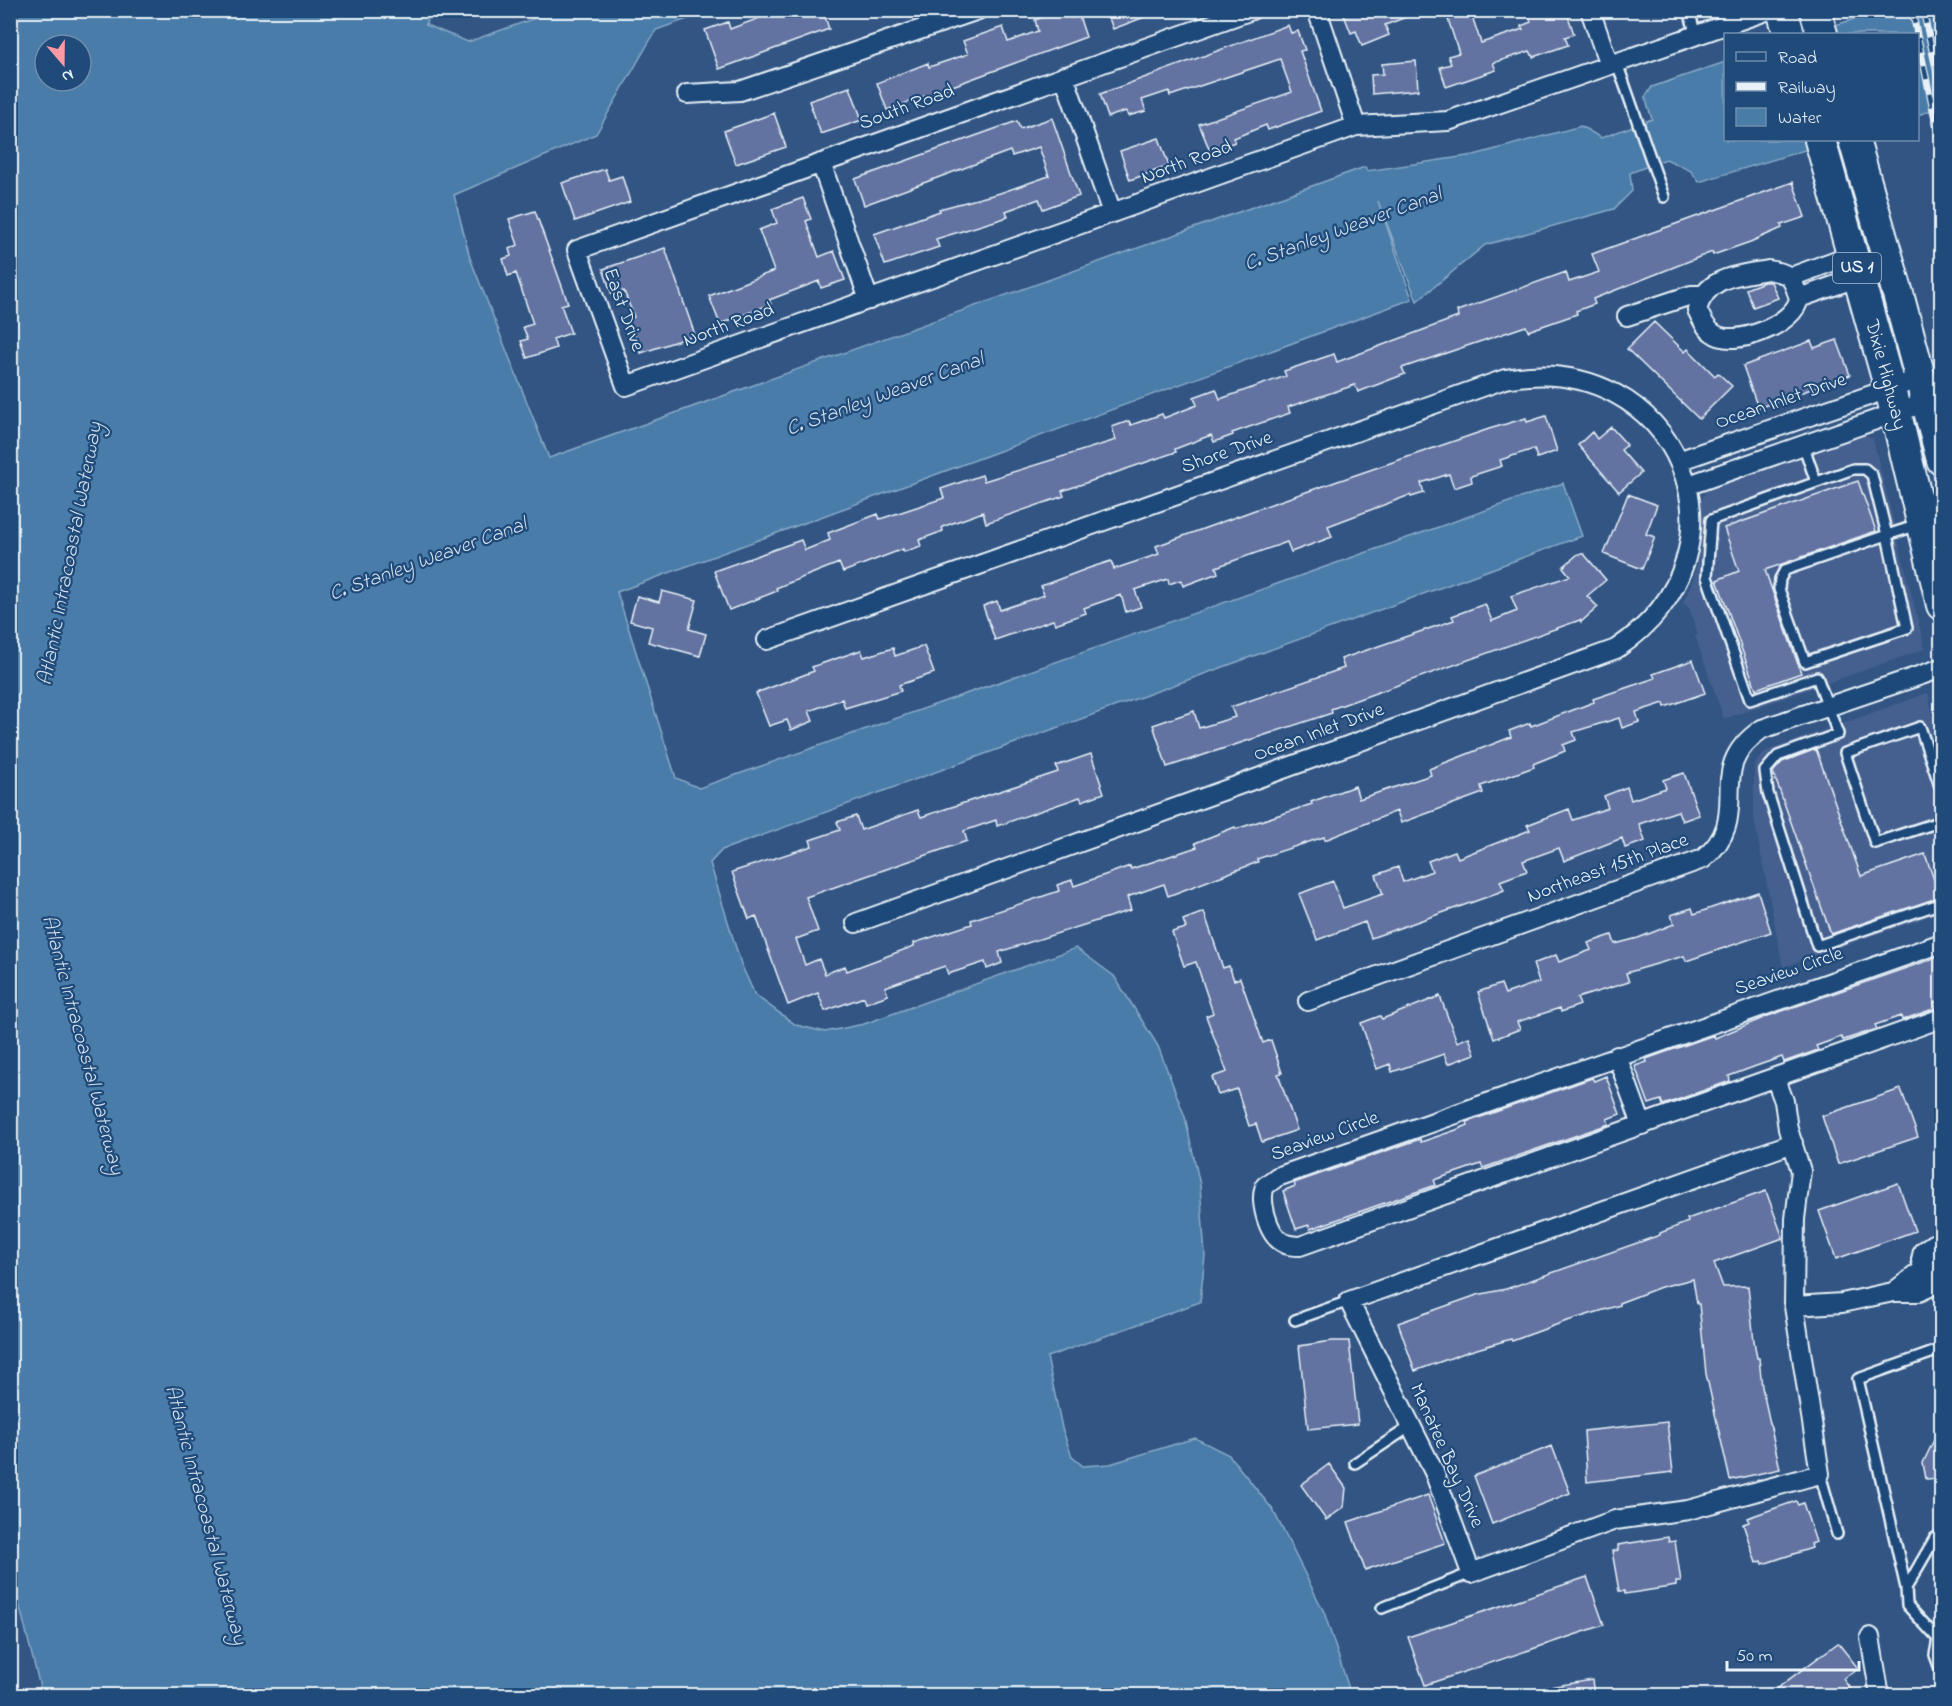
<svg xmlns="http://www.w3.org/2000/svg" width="1952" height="1706" viewBox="0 0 1952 1706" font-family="'Indie Flower',sans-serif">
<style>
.built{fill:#44618f}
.water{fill:#4a7ca8;stroke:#89abc8;stroke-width:1.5;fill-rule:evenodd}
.building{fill:#6473a1;stroke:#e8f1f8;stroke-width:1.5}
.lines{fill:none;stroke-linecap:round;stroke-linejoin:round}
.lane-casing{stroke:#e8f1f8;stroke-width:14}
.street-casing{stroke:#e8f1f8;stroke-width:22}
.primary-casing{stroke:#e8f1f8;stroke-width:34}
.path{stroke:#e8f1f8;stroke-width:3;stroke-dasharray:6 4.5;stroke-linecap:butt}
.lane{stroke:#1f4a7a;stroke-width:9}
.street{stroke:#1f4a7a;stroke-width:18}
.primary{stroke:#1f4a7a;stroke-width:30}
.rail-casing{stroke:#e8f1f8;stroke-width:7}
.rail{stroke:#1f4a7a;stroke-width:4.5;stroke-dasharray:14;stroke-linecap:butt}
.labels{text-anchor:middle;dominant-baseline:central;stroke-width:4.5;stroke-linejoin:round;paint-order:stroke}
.shield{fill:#1f4a7a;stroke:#acbfd2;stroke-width:1.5}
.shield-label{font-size:18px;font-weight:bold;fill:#e8f1f8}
.street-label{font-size:20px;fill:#e8f1f8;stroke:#1f4a7a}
.water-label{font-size:21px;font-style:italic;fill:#d0dfec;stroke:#1f4a7a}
</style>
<rect width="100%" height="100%" fill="#325584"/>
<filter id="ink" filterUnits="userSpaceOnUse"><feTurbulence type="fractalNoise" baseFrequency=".0167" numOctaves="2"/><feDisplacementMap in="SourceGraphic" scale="12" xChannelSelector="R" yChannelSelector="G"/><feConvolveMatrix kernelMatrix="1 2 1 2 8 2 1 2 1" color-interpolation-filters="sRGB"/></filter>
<g filter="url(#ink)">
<!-- built -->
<path class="built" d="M1864,435L1873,439L1925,649L1724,719L1695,636L1698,634L1689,608L1683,603L1693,580L1698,560L1701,501L1706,491Z
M1928,693L1941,756V912L1783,967L1754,819V766L1760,757L1769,750Z"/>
<!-- water -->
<path class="water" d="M10,11H429L426,25L468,42L555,11H710L656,30L596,134L454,195L470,258L549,458L1365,167L1367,171L1474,155L1581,126L1601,138L1652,119L1645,97L1652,87L1725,62L1726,140H1838L1699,182L1691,171L1666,159L1630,173L1632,191L1614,209L1485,245L1417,301L1378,201L1412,299L617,592L676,778L699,788L1563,483L1582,536L722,850L710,863L741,964L755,995L796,1025L825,1032L864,1024L1076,948L1114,976L1158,1046L1185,1117L1200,1185L1205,1256L1200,1302L1047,1357L1062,1428L1072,1457L1083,1466L1110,1464L1195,1438L1229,1455L1273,1510L1324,1612L1351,1695H42L10,1568ZM45,45H81V81H45Z
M1880,11H1941V107L1918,115V34H1807Z"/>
<!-- building -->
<path class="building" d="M781,10H823L829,29L719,69L705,30L728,22L730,29Z
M1062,10H1069L1071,18L1079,16L1086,37L887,110L877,83L928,63L929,67L968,54L963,41L1003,27L1008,42L1038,31L1035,20Z
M1106,10H1158V12L1113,29Z
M1342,10H1420V12L1385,25L1389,35L1362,46L1356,31L1351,33Z
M1445,10H1470L1481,43L1523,29L1521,26L1531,22L1527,10H1566L1574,34L1565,37L1568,45L1533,57L1530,51L1493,63L1496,70L1446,87L1440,67L1451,64L1448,56L1459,53Z
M1288,25L1291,33L1298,31L1305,50L1300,51L1321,111L1268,130L1266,125L1234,138L1235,142L1210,151L1199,124L1292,92L1280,59L1170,96L1169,91L1142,100L1146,111L1128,116L1126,111L1108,117L1100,94Z
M1416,61L1418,90L1372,94L1371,75L1383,74L1382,64Z
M850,87L862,120L821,134L809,101Z
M774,113L786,147L736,164L724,131Z
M1052,118L1079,196L1043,209L1039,199L1006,211L1008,217L936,239L939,247L885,265L874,234L940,211L939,209L1000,193L1049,176L1039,147L1012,156L1010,151L864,205L855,179L1017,121L1020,129Z
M1159,138L1169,166L1130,180L1120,151Z
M605,169L609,180L622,176L630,202L575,221L562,183Z
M1793,182L1805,217L1781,225L1782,228L1750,242L1713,255L1712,252L1593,299L1595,304L1576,311L1577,314L1528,331L1526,326L1402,368L1405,374L1358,392L1355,385L1288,407L1290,413L1232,433L1233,435L1214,442L1211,435L1175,449L1176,452L1062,491L1064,496L986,523L983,512L942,527L943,531L919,540L921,546L904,552L903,549L843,572L839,563L776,588L777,591L729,610L714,571L801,540L805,550L830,540L828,533L878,514L880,519L944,498L941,489L982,475L984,481L1116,440L1112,427L1129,421L1131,425L1162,414L1164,418L1197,405L1194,397L1216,389L1220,399L1286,376L1284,371L1334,354L1337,362L1458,317L1457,311L1566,272L1569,282L1599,272L1592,254Z
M803,198L811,219L806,221L819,257L834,251L845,280L821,288L819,281L769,300L771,304L720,324L709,296L774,271L759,230L777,223L772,209Z
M535,211L568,303L561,305L571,333L553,339L556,348L527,358L521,341L528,339L523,327L533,324L516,273L508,276L503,259L511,256L509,249L518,245L509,219Z
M665,248L695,335L641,353L629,319L634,317L624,291L612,295L603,269Z
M1764,282H1771L1778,298L1753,307L1746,289Z
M1654,322L1685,352L1688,349L1715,376L1718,373L1732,386L1699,419L1627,349Z
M1837,340L1850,375L1758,408L1743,366L1811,341L1814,348Z
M1546,416L1557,451L1537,458L1534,449L1500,460L1502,466L1471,476L1472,482L1454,488L1449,474L1421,483L1424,493L1411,497L1410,495L1328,526L1332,537L1291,552L1287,542L1216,567L1218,573L1183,586L1181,580L1169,584L1168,579L1135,590L1141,607L1126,612L1121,595L1084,608L1086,613L1055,624L1053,620L995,640L983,606L997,601L1000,610L1044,595L1041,586L1089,568L1111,561L1114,569L1159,554L1156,546L1274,503L1489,429L1526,418L1527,422Z
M1611,427L1627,445L1621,450L1641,473L1619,492L1578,445L1592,432L1597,439Z
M1858,481L1876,531L1765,570L1801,673L1756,689L1717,580L1739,571L1724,528Z
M1628,494L1657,505L1646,534L1655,537L1642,569L1604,554Z
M1578,554H1584L1606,580L1587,596L1598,607L1581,622L1580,620L1331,709L1332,713L1167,767L1153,725L1194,711L1199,728L1235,717L1231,707L1344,668L1341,659L1454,620L1452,616L1485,604L1492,621L1517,611L1511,596L1570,576L1563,567Z
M662,591L697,600L689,629L706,634L700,656L648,642L652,627L630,621L637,596L659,602Z
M924,646L934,673L899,685L901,691L845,708L842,699L809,711L813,721L791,730L787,720L769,726L756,693L814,671L812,667L861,650L864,657L893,648L895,656Z
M1693,660L1705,693L1665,707L1664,703L1636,712L1639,722L1622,728L1619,718L1573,732L1576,740L1563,745L1565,751L1533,764L1534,767L1481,786L1483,793L1401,823L1397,811L1325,840L1324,837L1257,859L1258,862L1168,896L1164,884L1127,897L1131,910L999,952L1002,963L987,969L985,962L948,974L945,966L885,987L888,995L866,1003L864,997L825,1011L818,993L788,1005L756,916L749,919L732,872L812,846L810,840L840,830L837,822L856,816L861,830L918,810L921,817L1058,772L1056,766L1091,754L1104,793L1082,801L1080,797L997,826L996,820L964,831L967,841L806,897L818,931L796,939L805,965L819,959L825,974L845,966L847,971L914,946V943L972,924L971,920L1059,891L1057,885L1072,880L1074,886L1130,866L1131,869L1197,847L1195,843L1235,827L1236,829L1312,804L1311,802L1355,786L1359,799L1431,775L1429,769L1511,737L1509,731L1530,723L1531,726L1594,702L1593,699L1655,678L1653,674Z
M1816,749L1861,876L1925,854L1940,897L1831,934L1773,772L1782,762Z
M1684,773L1699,815L1682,821L1678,811L1639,824L1645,841L1625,848L1622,838L1564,861L1559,848L1523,861L1527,871L1500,881L1504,890L1487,897L1371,938L1365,922L1317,940L1299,894L1333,881L1343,908L1383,894L1376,875L1398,867L1403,882L1432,871L1428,861L1455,851L1458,858L1530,830L1527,825L1569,809L1573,820L1608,808L1604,796L1627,787L1631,800L1666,788L1663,780Z
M1758,892L1771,932L1686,961L1684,956L1626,973L1629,982L1577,998L1580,1005L1561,1012L1560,1008L1517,1022L1520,1029L1494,1039L1478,992L1501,984L1505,994L1539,982L1533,964L1556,955L1559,962L1591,950L1588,943L1612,935L1615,944L1638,938L1674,924L1671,915L1692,908L1694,914Z
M1204,912L1223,968L1229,966L1234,980L1240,978L1263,1043L1271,1040L1282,1073L1278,1074L1297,1130L1262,1142L1256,1124L1249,1126L1237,1089L1218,1095L1212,1077L1227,1072L1206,1016L1213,1013L1196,962L1184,966L1172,932L1186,928L1183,920Z
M1941,956V1000L1934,1003L1936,1008L1902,1020L1901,1016L1875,1025L1877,1029L1843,1040L1841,1037L1816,1046L1818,1050L1784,1062L1782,1057L1759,1065L1729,1076L1730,1081L1663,1105L1661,1100L1649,1104L1635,1066L1647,1062L1646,1059L1714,1035L1715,1038L1768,1016Z
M1440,996L1457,1042L1469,1037L1475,1054L1448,1064L1444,1054L1392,1072L1390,1064L1377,1069L1361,1023L1380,1016L1382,1019Z
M1606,1076L1620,1114L1607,1119L1609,1124L1483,1168L1481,1164L1434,1180L1436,1185L1310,1229L1309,1225L1296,1229L1283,1191L1295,1186L1294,1183L1420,1139L1421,1142L1456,1130L1468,1125L1467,1122L1592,1078L1594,1081Z
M1901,1089L1918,1137L1838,1164L1822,1116Z
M1898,1183L1915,1231L1836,1259L1819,1211Z
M1766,1191L1783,1238L1714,1263L1723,1287L1748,1286L1754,1341L1757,1358H1759L1762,1387L1780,1469L1730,1480L1706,1374L1699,1304H1697L1693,1279L1661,1287L1619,1303L1620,1305L1564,1322L1512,1341L1511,1339L1467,1352L1415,1371L1398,1323L1477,1295L1506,1289L1660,1235V1233L1688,1222L1687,1219Z
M1332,1341H1349L1358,1424L1308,1429L1299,1346Z
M1667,1422L1673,1472L1587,1482L1584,1431Z
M1941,1425V1478L1926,1479L1923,1463Z
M1552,1446L1570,1493L1492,1524L1474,1476Z
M1329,1464L1346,1488L1344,1507L1326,1520L1301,1485Z
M1428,1495L1445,1543L1365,1570L1348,1522Z
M1796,1501L1798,1505L1803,1503L1816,1542L1811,1544L1812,1548L1763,1564L1762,1561L1756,1563L1743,1524L1749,1522L1747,1518Z
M1668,1537L1669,1542L1675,1541L1681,1582H1676V1586L1625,1594L1624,1591H1619L1612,1551L1618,1550V1545Z
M1587,1577L1604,1625L1425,1685L1408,1637Z
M1838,1643L1858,1668L1843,1679L1855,1695H1768Z
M1592,1680L1594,1695H1543L1542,1688Z"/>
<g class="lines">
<!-- lane casing -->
<g class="lane-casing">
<path id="lane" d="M1689,10L1696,36
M1617,63L1664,197
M1803,444L1816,482
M1918,525L1887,535L1907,628L1805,662L1779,589L1780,579L1785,570L1887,535L1872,475L1865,469H1853L1711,520L1707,577L1750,700L1817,677L1838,734L1778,756L1765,771L1768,793L1817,946L1942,903
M1942,750L1929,754L1920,727L1845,753L1875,843L1942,821
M1929,754L1942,792
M1295,1320L1349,1301
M1355,1463L1411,1426
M1820,1474L1837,1534
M1906,1588L1858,1379L1942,1349
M1382,1608L1471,1573
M1938,1639L1907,1605L1906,1588L1935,1538L1942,1535
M1938,1639L1935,1655L1942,1674"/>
</g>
<!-- street casing -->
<g class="street-casing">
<path id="street" d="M1252,10L577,250L626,386L1356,126L1448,121L1769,10
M1317,10L1356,126
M1590,10L1609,65
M1064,76L1112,213
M687,94L740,91L978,10
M821,163L869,300
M1768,270C1792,274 1791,276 1799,298C1796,324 1733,349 1713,333C1705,328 1701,317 1697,310C1706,276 1739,275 1768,270Z
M1791,277L1853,254
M1799,298L1859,277
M1627,316L1691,295H1701
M1681,460L1921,378
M1689,485L1927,402
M767,640L1505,379C1676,347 1764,550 1616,649L856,923
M1942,943L1277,1177L1265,1186C1259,1201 1268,1234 1282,1242C1288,1246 1294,1246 1300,1246L1942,1018
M1308,1001L1703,859C1757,814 1700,771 1762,729L1942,668
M1617,1056L1642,1125
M1775,1077L1784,1101L1788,1129L1801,1171L1795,1219L1794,1306L1820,1474L1688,1510L1615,1520L1471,1573L1434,1472L1349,1301L1793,1143
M1931,1275L1924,1269L1942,1256
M1893,1292L1924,1269L1921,1260L1923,1251L1933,1244L1942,1243
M1794,1306L1842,1303L1893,1292H1919L1942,1281
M1870,1637L1880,1696"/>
</g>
<!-- primary casing -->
<g class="primary-casing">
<path id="primary" d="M1782,10L1789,34
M1815,10L1822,34
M1820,140L1890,389L1942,605
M1854,140L1898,294L1942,460"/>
</g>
<!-- path -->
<path class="path" d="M1346,1696L1367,1689"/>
<!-- lane -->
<use href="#lane" class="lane"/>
<!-- street -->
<use href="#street" class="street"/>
<!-- primary -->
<use href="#primary" class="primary"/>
<!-- rail casing -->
<g class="rail-casing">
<path id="rail" d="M1912,10L1917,34
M1923,10L1942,96
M1918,38L1942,153"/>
</g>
<!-- rail -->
<use href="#rail" class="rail"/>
</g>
</g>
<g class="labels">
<!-- shield labels -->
<rect class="shield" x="1833" y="253" width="48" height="30" rx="4.5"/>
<g class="shield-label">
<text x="1857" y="268">US 1</text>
</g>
<!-- street labels -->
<g class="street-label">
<text transform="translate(907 108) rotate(-20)">South Road</text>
<text transform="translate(1187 163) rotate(-20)">North Road</text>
<text transform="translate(623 310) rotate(70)">East Drive</text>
<text transform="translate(729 326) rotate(-20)">North Road</text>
<text transform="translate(1885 375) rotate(75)">Dixie Highway</text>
<text transform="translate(1781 402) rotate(-19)">Ocean Inlet Drive</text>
<text transform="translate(1227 453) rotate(-19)">Shore Drive</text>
<text transform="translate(1319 733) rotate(-20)">Ocean Inlet Drive</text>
<text transform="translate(1608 869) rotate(-20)">Northeast 15th Place</text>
<text transform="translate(1789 972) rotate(-19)">Seaview Circle</text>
<text transform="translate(1325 1137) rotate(-20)">Seaview Circle</text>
<text transform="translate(1446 1456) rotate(66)">Manatee Bay Drive</text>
</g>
<!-- water labels -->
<g class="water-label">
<text transform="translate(1343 230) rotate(-20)">C. Stanley Weaver Canal</text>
<text transform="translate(885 395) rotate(-20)">C. Stanley Weaver Canal</text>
<text transform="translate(71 554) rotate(-79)">Atlantic Intracoastal Waterway</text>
<text transform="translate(428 560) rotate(-20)">C. Stanley Weaver Canal</text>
<text transform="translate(82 1045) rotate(75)">Atlantic Intracoastal Waterway</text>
<text transform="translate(205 1515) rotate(75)">Atlantic Intracoastal Waterway</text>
</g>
</g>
<!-- margin -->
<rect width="1952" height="1706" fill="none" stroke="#1f4a7a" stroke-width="36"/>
<rect x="18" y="18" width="1916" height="1670" fill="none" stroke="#e8f1f8" stroke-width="2" filter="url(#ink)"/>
<!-- legend -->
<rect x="1724" y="33" width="195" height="108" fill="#1f4a7a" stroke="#6f8dac" stroke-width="1.5"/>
<rect x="1736" y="52" width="30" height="9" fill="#1f4a7a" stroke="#6f8dac" stroke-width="1.5"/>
<text x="1778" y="63" font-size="18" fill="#e8f1f8">Road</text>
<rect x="1736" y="82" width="30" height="9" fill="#e8f1f8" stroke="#6f8dac" stroke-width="1.5"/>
<text x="1778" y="93" font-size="18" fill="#e8f1f8">Railway</text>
<rect x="1736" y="108" width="30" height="18" fill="#4a7ca8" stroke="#6f8dac" stroke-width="1.5"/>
<text x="1778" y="123" font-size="18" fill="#e8f1f8">Water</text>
<!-- north arrow -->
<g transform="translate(63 63) rotate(160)"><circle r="28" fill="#1f4a7a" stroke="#6f8dac" stroke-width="1.5"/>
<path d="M0-4.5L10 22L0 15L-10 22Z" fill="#ff9aa2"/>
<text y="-9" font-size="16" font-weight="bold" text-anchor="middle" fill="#e8f1f8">N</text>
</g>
<!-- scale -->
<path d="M1727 1661v9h132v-9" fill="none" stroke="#e8f1f8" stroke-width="3"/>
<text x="1736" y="1661" font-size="18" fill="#e8f1f8" stroke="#1f4a7a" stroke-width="4.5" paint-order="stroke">50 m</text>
</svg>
